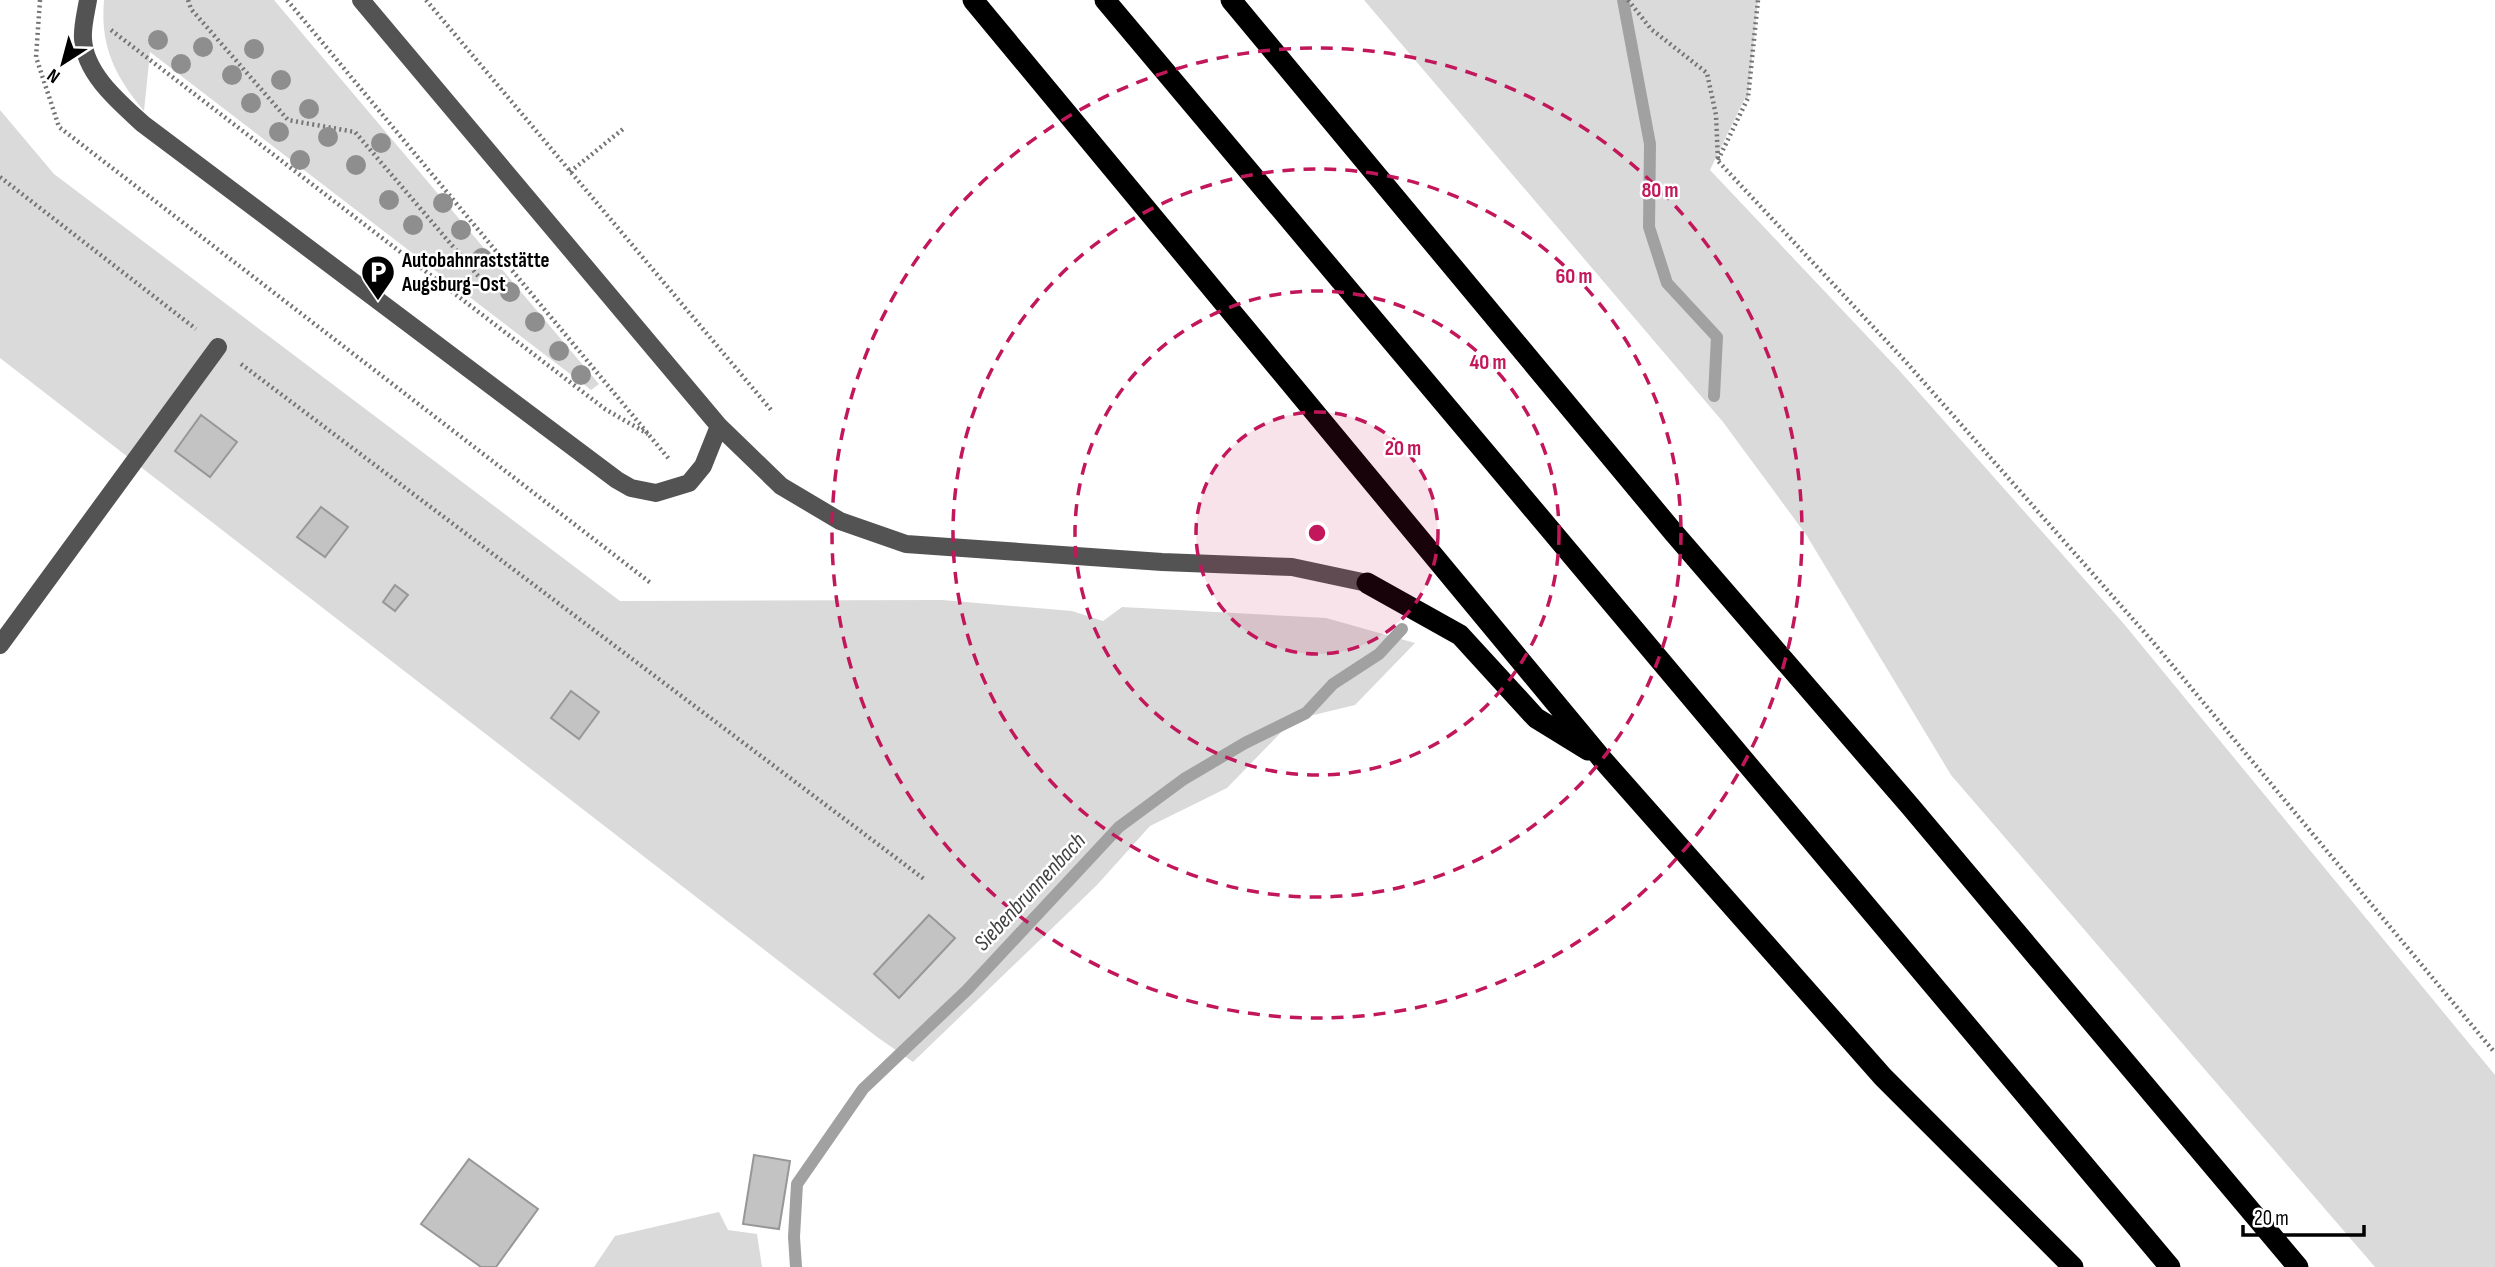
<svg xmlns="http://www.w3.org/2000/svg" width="2495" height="1267" viewBox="0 0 2495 1267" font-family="'Sofia Sans Condensed',sans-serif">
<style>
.green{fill:#dadada}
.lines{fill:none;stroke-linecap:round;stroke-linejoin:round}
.stream{stroke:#a1a1a1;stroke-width:12}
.building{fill:#c3c3c3;stroke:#979797;stroke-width:2}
.path{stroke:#757575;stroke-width:4.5;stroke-dasharray:2 3.5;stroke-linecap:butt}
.minor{stroke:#535353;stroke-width:18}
.highway{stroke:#000;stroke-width:21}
.tree{fill:#8e8e8e}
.ring{fill:none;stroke:#c2185b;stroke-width:3.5;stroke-dasharray:12 9}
.labels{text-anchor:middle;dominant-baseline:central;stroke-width:5;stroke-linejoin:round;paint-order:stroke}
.poi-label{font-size:21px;font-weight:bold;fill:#000;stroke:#fff;text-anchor:start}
.water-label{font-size:23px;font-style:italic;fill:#424242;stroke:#fff}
.centre{fill:#c2185b;stroke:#fff;stroke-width:3.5}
.ring-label{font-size:21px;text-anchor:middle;font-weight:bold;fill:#c2185b;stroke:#fff;stroke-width:5;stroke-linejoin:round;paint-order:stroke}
</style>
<rect width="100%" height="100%" fill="#fff"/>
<!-- green -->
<path class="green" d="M104,0H274L599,384L591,390L150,52L144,111C115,76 100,47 104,0Z
M1364,0H1758L1748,98H1745L1710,170L1898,369L2124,624L2495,1075V1267H2375L1951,775L1807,536L1723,422Z
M0,110L54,174L620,601L942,600L1072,611L1103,621L1122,607L1326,618L1415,643L1355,705L1293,720L1227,788L1150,826L1097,885L913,1062L877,1037L0,358Z
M719,1212L728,1230L757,1234L762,1267H594L615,1236Z"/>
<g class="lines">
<!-- stream -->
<path class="stream" d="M1623,0L1650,144L1649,227L1667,283L1717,337L1714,396
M796,1267L794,1237L797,1184L863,1089L967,990L1119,827L1184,779L1245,743L1306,713L1333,684L1379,654L1402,629"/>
</g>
<!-- building -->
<path class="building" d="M201,415L237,442L210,477L175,451Z
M321,507L348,527L325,557L297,537Z
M395,585L408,595L395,611L383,602Z
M571,691L599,712L579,739L551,718Z
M929,915L955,938L899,998L874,974Z
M754,1155L790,1161L779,1229L743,1224Z
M469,1159L538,1209L496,1267H481L421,1224Z"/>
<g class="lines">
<!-- path -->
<path class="path" d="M40,0L36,57L59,127L652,584
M188,0L191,9L288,120L355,132L485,284
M287,0L669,459
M426,0L772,411
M1628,0L1651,29L1707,73L1716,115L1718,161L1906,362L2153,642L2495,1053
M111,30L605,409L648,434
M1718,160L1748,98L1758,0
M570,172L623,129
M0,177L196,329
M241,364L924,879"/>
<!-- minor -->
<path class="minor" d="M88,0C86,12 82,27 83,39C85,74 119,102 143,124L617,480L631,488L656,493L689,483L703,466L719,426
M361,0L719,426L781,486L840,521L906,544L1162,562L1292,567L1367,583
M0,645L218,347"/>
<!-- highway -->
<path class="highway" d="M973,0L1602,759L1883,1077L2073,1267
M1105,0L2170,1267
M1231,0L1674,533L1910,806L2298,1267
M1367,583L1460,635L1536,718L1588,750"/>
</g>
<!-- trees -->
<g class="tree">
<circle cx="158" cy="40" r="10"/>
<circle cx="203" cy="47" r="10"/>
<circle cx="254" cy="49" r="10"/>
<circle cx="181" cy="64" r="10"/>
<circle cx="232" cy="75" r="10"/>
<circle cx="281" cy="80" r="10"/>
<circle cx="251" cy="103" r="10"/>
<circle cx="309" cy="109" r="10"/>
<circle cx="279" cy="132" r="10"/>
<circle cx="328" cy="137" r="10"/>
<circle cx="381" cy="143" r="10"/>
<circle cx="300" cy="160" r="10"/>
<circle cx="356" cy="165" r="10"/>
<circle cx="389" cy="200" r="10"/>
<circle cx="443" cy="203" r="10"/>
<circle cx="413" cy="225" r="10"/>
<circle cx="461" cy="230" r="10"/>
<circle cx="482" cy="258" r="10"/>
<circle cx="510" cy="292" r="10"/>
<circle cx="535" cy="322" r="10"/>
<circle cx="559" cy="351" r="10"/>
<circle cx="581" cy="375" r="10"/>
</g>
<!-- distance rings -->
<circle cx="1317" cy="533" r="121" fill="#c2185b" fill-opacity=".12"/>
<g class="ring">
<circle cx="1317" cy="533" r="121"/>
<circle cx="1317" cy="533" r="242"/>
<circle cx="1317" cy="533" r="364"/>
<circle cx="1317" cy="533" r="485"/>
</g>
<!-- icons -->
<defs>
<g id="parking-pin" transform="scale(1.75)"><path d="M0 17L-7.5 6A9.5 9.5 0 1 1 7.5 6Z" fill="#000" stroke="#fff"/><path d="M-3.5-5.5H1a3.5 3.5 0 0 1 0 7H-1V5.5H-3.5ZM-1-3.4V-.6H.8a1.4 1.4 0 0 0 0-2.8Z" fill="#fff"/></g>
</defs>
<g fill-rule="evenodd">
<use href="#parking-pin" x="378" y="272"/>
</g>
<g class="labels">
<!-- poi labels -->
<g class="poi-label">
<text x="402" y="260">Autobahnraststätte<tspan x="402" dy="24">Augsburg-Ost</tspan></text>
</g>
<!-- water labels -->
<g class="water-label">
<text transform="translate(1030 892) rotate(-47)">Siebenbrunnenbach</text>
</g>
</g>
<circle cx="1317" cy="533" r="10" class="centre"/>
<g class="ring-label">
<text x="1660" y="197">80 m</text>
<text x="1574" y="283">60 m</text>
<text x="1488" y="369">40 m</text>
<text x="1403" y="455">20 m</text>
</g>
<!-- north arrow -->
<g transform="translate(63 63) rotate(216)" stroke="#ffffff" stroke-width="5" paint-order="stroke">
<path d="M0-5L12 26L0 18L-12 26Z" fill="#000000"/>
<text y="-10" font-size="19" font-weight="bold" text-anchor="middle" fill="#000000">N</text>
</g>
<!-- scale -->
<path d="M2243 1225v10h121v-10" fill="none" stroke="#000000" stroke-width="3.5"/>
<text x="2254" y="1225" font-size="21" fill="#000000" stroke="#ffffff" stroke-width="5" paint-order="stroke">20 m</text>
</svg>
